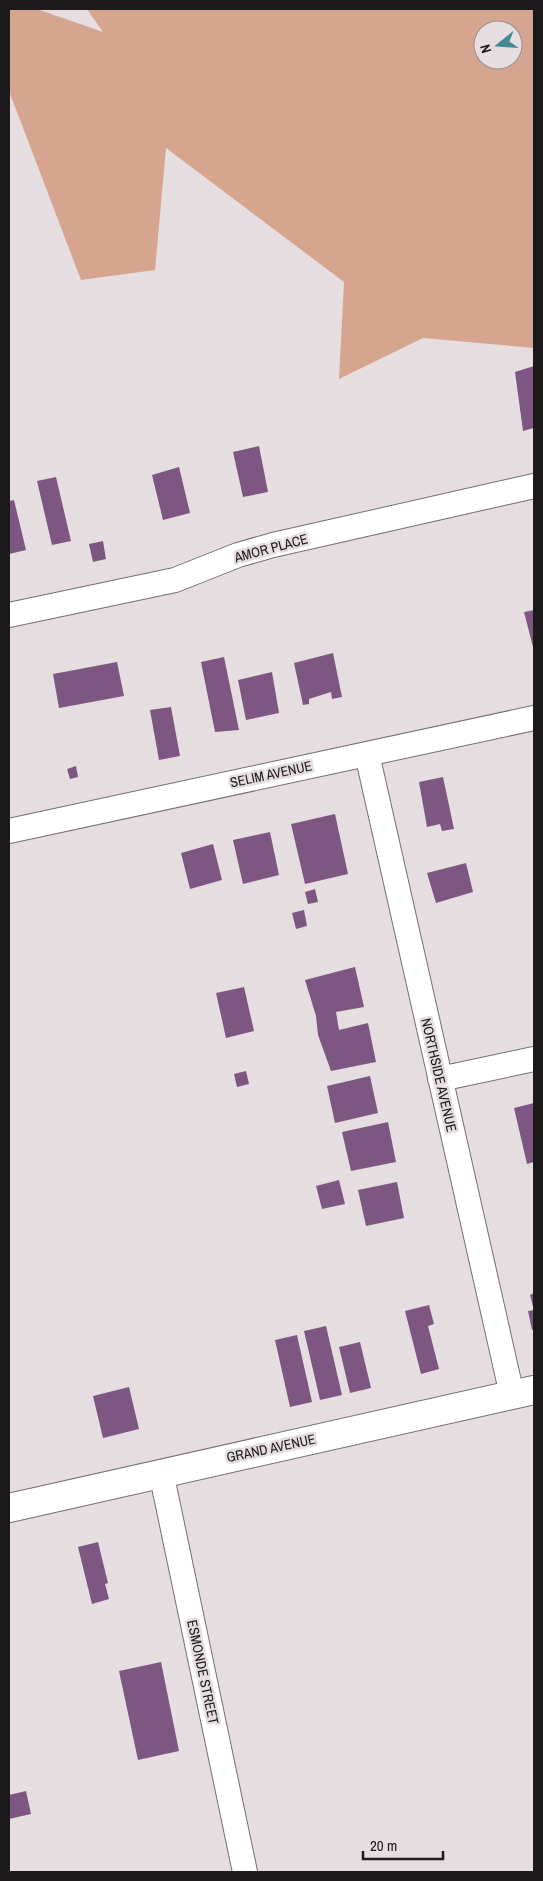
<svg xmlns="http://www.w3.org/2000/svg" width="543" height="1881" viewBox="0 0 543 1881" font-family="'Archivo Narrow',sans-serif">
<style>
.green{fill:#d6a58f;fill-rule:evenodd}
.building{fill:#7d5782}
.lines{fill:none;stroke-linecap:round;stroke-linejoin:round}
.minor-casing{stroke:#766e72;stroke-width:26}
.tertiary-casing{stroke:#766e72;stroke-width:30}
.minor{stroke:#fff;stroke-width:24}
.tertiary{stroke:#fff;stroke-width:28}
.labels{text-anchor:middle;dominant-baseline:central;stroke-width:5;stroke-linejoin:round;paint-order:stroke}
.street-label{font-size:14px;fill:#1c191a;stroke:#e6dde0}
</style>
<rect width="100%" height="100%" fill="#e6dde0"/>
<!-- green -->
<path class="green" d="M9,9H37L103,32L87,9H534V348L423,338L339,379L344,282L166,148L155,270L81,280L9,91ZM483,30H513V60H483Z"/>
<!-- building -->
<path class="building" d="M534,366V428L523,431L515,372Z
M259,446L268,492L243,497L233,452Z
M179,467L190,513L163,520L152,475Z
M56,477L71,541L52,545L37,481Z
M14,500L26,550L9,554V501Z
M103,541L106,559L93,562L89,544Z
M534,610V651L524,612Z
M333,653L342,697L332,699L331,692L309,699V704L303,705L294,663Z
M224,657L239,730L215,732L201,662Z
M117,662L124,696L59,708L53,674Z
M272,672L279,713L246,720L238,680Z
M171,707L180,756L159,760L150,710Z
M76,766L78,777L70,779L67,769Z
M443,777L454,829L442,831L440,824L427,827L419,782Z
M335,814L348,874L305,884L291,824Z
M270,832L279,875L243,884L233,840Z
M213,844L222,880L190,889L181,853Z
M466,863L473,892L436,903L427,873Z
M315,889L318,902L308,904L305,892Z
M304,910L307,926L296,929L292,913Z
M355,967L364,1007L336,1012L339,1030L368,1023L376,1062L331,1071L318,1035L316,1016L305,980Z
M244,987L254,1031L226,1038L216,993Z
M246,1071L249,1084L237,1087L234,1074Z
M370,1076L378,1113L335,1123L327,1086Z
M534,1103V1162L527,1164L514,1108Z
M388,1122L396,1162L351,1171L342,1132Z
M339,1180L345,1204L322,1209L316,1186Z
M397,1182L404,1218L366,1226L358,1190Z
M534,1293V1329L532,1330L528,1311L534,1310L530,1295Z
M429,1305L434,1324L428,1326L439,1369L421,1374L405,1311Z
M326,1326L342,1395L320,1400L304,1331Z
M297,1335L312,1402L290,1407L275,1340Z
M360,1342L371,1388L350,1393L339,1347Z
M129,1387L139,1429L103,1438L93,1396Z
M98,1542L108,1583L105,1584L109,1599L92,1604L78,1547Z
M161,1662L179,1751L138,1760L119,1671Z
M26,1791L31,1814L9,1819V1795Z"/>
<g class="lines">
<!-- minor casing -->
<g class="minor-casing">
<path id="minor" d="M9,615L175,580L238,555L273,545L534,486
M367,754L512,1395
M9,831L534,718
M440,1079L534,1059
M161,1472L245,1872"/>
</g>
<!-- tertiary casing -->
<g class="tertiary-casing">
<path id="tertiary" d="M9,1508L534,1390"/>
</g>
<!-- minor -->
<use href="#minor" class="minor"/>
<!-- tertiary -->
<use href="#tertiary" class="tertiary"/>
</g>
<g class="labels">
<!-- street labels -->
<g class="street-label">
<text transform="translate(271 548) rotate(-15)">AMOR PLACE</text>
<text transform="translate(271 774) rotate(-12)">SELIM AVENUE</text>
<text transform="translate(439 1075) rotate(77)">NORTHSIDE AVENUE</text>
<text transform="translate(271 1448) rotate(-12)">GRAND AVENUE</text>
<text transform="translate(203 1672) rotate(78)">ESMONDE STREET</text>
</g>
</g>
<!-- border -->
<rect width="543" height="1881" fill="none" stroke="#1c191a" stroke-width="20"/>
<!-- north arrow -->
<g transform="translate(498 45) rotate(253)"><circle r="24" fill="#e6dde0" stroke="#958f91"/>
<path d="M0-4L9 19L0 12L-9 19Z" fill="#428793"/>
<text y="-8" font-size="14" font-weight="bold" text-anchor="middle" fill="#1c191a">N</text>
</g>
<!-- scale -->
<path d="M363 1851v8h80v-8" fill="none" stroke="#1c191a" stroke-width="2.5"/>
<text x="370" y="1851" font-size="15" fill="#1c191a" stroke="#e6dde0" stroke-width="4" paint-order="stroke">20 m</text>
</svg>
